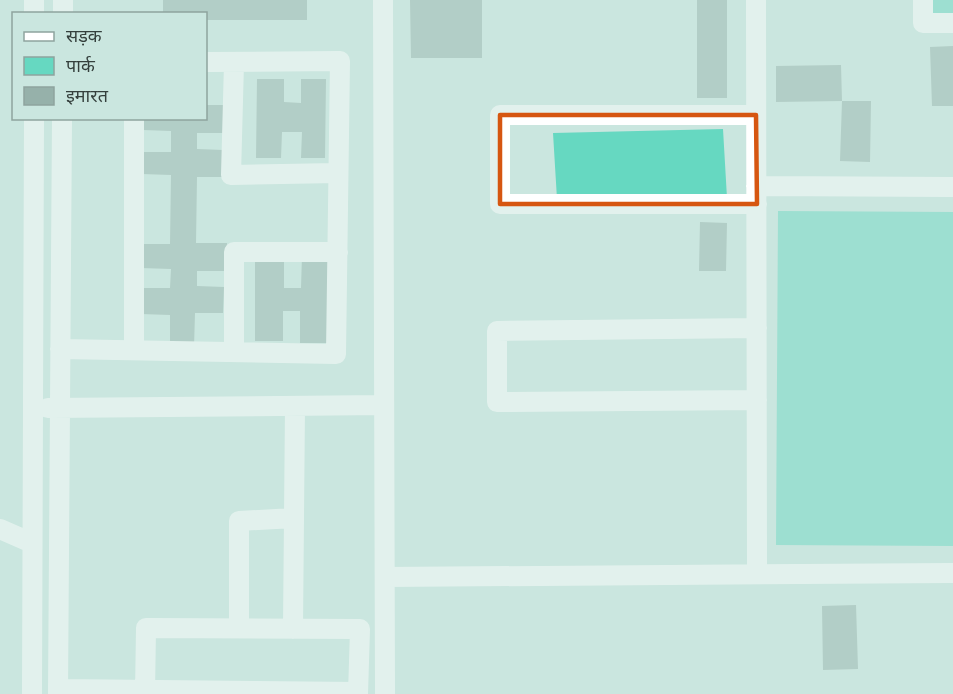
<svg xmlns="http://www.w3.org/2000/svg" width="953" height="694" viewBox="0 0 953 694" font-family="Commissioner,'Noto Sans Devanagari',sans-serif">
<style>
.green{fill:#66d8c1}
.building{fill:#96b1aa}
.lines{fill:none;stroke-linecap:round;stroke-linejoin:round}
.minor{stroke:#fff;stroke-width:20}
.marked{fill:none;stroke:#d65611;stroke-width:4.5;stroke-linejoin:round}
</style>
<rect width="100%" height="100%" fill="#cae6df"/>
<!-- green -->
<path class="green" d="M928,0H953V18L928,19Z
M723,129L727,198L557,199L553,133Z
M778,211L953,212V546L776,545Z"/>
<!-- building -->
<path class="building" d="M163,0H307V20H206V14H163Z
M410,0H482V58H411Z
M697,0H727V98H697Z
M953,46V106H932L930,47Z
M841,65L842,101H871L870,162L840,161L842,101L776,102V66Z
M257,79H284V102L301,103V79H326L325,158H301L302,132H282L281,158H256Z
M206,105H223V133H197V149L223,150L222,177H197L196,243H227L226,271H197V286L224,287L223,313H195L194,347H170V315L141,314V288H170L171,269L141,268V244H170L171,175L142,174V152H171V131L143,130V118H206Z
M700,222L727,223L726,271H699Z
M255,254H284V288H301L302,256H328V343H300V311H283V341H255Z
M856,605L858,669L823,670L822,606Z"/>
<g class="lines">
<!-- minor -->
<path class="minor" d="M383,0L385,694
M756,0L757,574
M923,0V23H953
M34,14V0
M63,14V0
M234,63L231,175L337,173
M756,115H500V204H757
M756,186L953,187
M60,349L336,354L340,61L206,62
M134,349V118
M234,351V252H338
M757,400L497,402V331L757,328
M48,408L384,405
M0,529L32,543
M385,577L953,573
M239,628V521L294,518
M293,629L295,406
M58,689L358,692
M32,694L34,118
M58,694L62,118
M145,694L146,628L360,629L358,694"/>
</g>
<!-- marked area -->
<path d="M0 0H953V694H0ZM500,115H756L757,204H500Z" fill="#cae6df" fill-opacity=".55" fill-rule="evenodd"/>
<path class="marked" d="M500,115H756L757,204H500Z"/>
<!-- legend -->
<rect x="12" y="12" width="195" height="108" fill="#cae6df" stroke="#8ea49e" stroke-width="1.5"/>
<rect x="24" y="32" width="30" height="9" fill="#ffffff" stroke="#8ea49e" stroke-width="1.5"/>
<text x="66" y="42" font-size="18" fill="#35403d">सड़क</text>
<rect x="24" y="57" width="30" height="18" fill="#66d8c1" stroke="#8ea49e" stroke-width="1.5"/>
<text x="66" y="72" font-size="18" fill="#35403d">पार्क</text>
<rect x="24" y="87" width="30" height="18" fill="#96b1aa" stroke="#8ea49e" stroke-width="1.5"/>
<text x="66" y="102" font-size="18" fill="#35403d">इमारत</text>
</svg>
